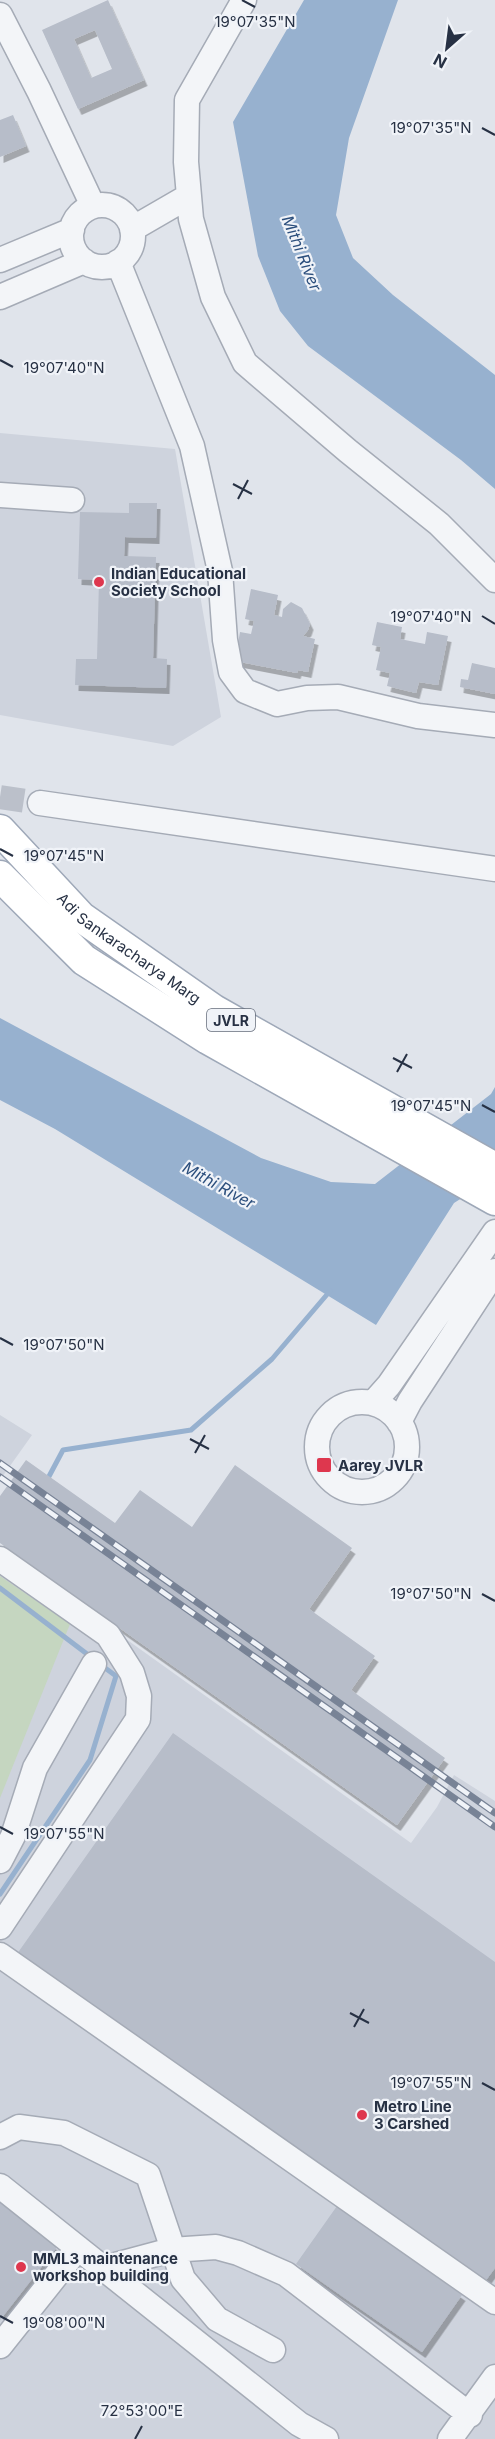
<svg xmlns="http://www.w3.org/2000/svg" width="495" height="2439" viewBox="0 0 495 2439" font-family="Inter,sans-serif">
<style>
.built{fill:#ced3dd}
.green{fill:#c5d6c0}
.water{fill:#97b1cf}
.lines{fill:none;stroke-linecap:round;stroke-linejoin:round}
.stream{stroke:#97b1cf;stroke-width:5}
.building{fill:#b7bdc9;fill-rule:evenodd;filter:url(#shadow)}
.minor-tunnel{stroke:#bbc0ca;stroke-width:24;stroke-dasharray:24 12;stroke-linecap:butt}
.minor-casing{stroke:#a5abb6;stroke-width:27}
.major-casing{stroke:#9ea8b8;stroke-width:33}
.minor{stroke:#f3f5f8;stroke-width:24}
.major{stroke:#fff;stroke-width:30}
.rail-casing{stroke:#788396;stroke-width:7}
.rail{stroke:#f0f3f8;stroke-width:4.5;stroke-dasharray:14;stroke-linecap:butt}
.ticks{fill:none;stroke:#273144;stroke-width:2}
.poi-dot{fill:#de374e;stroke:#f0f3f8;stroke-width:2}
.labels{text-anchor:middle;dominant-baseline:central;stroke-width:4.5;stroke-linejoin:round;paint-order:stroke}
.shield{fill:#f0f3f8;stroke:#636b7a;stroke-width:1.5}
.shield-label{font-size:14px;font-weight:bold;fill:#273144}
.poi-label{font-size:15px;font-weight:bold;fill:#273144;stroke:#f0f3f8;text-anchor:start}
.street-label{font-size:15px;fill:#273144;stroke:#f0f3f8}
.water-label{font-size:16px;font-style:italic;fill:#2c4f7d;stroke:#f0f3f8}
.ticks-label{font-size:15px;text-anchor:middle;fill:#273144;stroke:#f0f3f8;stroke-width:4.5;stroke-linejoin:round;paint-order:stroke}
</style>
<defs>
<filter id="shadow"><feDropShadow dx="3.5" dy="6" stdDeviation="0" flood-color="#0004"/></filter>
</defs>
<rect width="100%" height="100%" fill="#e0e4eb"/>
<!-- built -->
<path class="built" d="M0,433L175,449L221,717L173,746L0,715Z
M0,1415L32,1435L0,1480Z
M0,1549L411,1843L437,1807L454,1775L495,1801V2439H0Z"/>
<!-- green -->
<path class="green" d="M0,1576L70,1624L0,1798Z"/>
<!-- water -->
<path class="water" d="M304,0H398L349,138L336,215L353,258L393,295L495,375V489L461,460L308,346L280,311L258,256L233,122Z
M0,1018L261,1158L331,1182L375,1184L491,1094L495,1087V1177L454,1203L376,1325L55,1129L0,1100Z"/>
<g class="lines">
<!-- stream -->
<path class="stream" d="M46,1482L63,1450L191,1430L272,1359L330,1291
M0,1588L91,1657
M0,1894L90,1760L116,1676L101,1665"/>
</g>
<!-- building -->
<path class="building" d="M108,0L144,80L78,109L42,30ZM95,30L112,69L91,78L74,39Z
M13,115L26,146L0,157V120Z
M129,503H157L156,538L125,537L124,556L156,557L153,658L167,659L166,688L75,685L76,659H97L99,580L78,579L80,512L129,513Z
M251,589L278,595L274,615L282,617L283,609L291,602L302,608L310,624L308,630L303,636L315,639L308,672L298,670L297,673L235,661L240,632L251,634L254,621L245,619Z
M377,622L402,627L400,639L425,644L427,632L448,636L438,685L419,682L416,693L387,686L390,673L376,670L381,647L372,645Z
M472,663L495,668V694L460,687L461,679L468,680Z
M26,1460L115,1523L140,1490L192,1527L235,1465L352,1548L309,1609L375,1656L351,1690L445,1758L397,1825L0,1543V1496Z
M173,1733L495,1962V2268L478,2291L12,1961Z
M0,2202L57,2247L0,2320Z
M337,2206L462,2295L422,2352L296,2264Z"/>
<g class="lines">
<!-- minor-tunnel -->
<path class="minor-tunnel" d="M0,797L40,803"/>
<!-- minor casing -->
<g class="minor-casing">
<path id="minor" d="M244,0L187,100L186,162L191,219L213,297L245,363L348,451L439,524L495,580
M0,15L39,91L93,206
M71 236a31 31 0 1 1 62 0a31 31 0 1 1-62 0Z
M132,229L189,196
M0,260L72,230
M118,262L192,446L220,571L225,640L231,672L245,691L277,704L307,698L338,697L418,716L495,725
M0,297L84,261
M0,495L72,500
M40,803L495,869
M317 1447a45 45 0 1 1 90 0a45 45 0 1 1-90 0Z
M373,1403L389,1385L495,1232
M399,1422L410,1401L495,1271
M0,1559L108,1635L132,1673L139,1696L138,1719L0,1927
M0,1861L13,1836L35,1768L94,1664
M0,1955L495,2302
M0,2137L19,2127L64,2133L148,2175L183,2279L217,2319L273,2350
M0,2186L299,2424L326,2439
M104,2268L171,2250L216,2247L238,2253L286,2274L470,2415
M0,2346L78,2248
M450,2439L495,2377"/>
</g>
<!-- major casing -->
<g class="major-casing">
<g id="major">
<path id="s1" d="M0,830L81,917L214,1010L495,1168"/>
<path d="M0,876L84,960L208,1039L495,1200"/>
</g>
</g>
<!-- minor -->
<use href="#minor" class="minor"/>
<!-- major -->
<use href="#major" class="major"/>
<!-- rail casing -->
<g class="rail-casing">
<path id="rail" d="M0,1463L495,1813
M0,1477L495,1827"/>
</g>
<!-- rail -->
<use href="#rail" class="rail"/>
</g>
<!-- ticks -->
<path class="ticks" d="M242,0L255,7M482,128L495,135M0,360L13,367M233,484L252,494M238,499L248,480M482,616L495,624M0,849L13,856M393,1058L412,1068M397,1072L407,1054M482,1105L495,1112M0,1338L13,1345M190,1439L209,1449M195,1453L205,1435M482,1594L495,1601M0,1827L13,1834M350,2013L369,2023M354,2027L364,2009M482,2083L495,2090M0,2316L13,2323M135,2439L142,2426"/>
<!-- markers -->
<g class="poi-dot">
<circle cx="99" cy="582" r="6"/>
<rect x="316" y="1457" width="16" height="16" rx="3"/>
<circle cx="362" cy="2115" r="6"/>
<circle cx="21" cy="2267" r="6"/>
</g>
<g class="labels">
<!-- shield labels -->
<rect class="shield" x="207" y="1009" width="48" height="22" rx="4.5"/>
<g class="shield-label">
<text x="231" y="1020">JVLR</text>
</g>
<!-- poi labels -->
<g class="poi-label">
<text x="111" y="573">Indian Educational<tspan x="111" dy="17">Society School</tspan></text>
<text x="338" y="1465">Aarey JVLR</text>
<text x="374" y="2106">Metro Line<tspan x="374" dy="17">3 Carshed</tspan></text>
<text x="33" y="2258">MML3 maintenance<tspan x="33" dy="17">workshop building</tspan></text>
</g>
<!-- street labels -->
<g class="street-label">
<text stroke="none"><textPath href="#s1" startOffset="176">Adi Sankaracharya Marg</textPath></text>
</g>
<!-- water labels -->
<g class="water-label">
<text transform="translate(302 253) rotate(68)">Mithi River</text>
<text transform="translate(219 1185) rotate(29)">Mithi River</text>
</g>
</g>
<g class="ticks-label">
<text x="255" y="27">19°07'35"N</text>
<text x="431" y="133">19°07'35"N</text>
<text x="64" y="373">19°07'40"N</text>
<text x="431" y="622">19°07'40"N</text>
<text x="64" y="861">19°07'45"N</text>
<text x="431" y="1111">19°07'45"N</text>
<text x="64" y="1350">19°07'50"N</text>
<text x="431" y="1599">19°07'50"N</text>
<text x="64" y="1839">19°07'55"N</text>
<text x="431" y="2088">19°07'55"N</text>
<text x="64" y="2328">19°08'00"N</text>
<text x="142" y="2416">72°53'00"E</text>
</g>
<!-- north arrow -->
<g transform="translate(447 48) rotate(208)" stroke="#f0f3f8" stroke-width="4.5" paint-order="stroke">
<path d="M0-4.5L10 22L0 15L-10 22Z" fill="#273144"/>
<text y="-9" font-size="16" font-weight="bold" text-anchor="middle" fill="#273144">N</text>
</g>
</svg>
